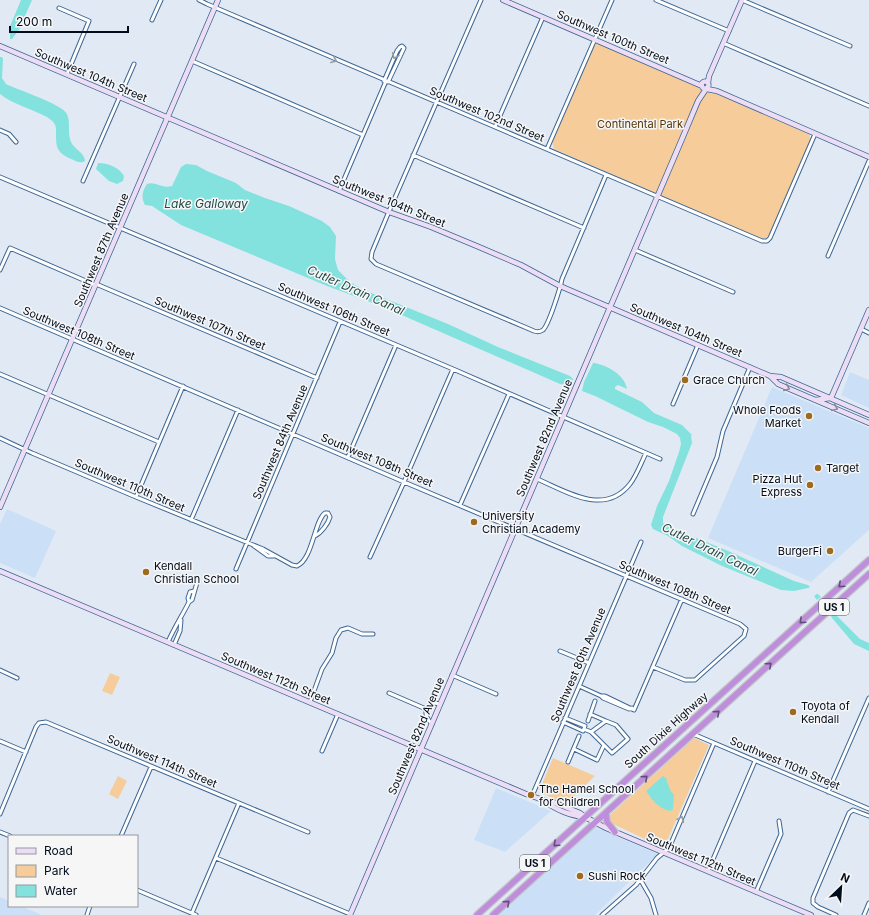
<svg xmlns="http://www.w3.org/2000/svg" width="869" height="915" viewBox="0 0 869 915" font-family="Inter,sans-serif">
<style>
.built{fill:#cbe0f7}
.green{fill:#f5cc9a}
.water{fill:#84e2de}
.pier{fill:#e1eaf4}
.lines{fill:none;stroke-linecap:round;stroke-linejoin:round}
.street-casing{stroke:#3d6694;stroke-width:5}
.secondary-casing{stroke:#3d6694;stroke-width:6}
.highway-casing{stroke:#c2c5c9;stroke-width:8}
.street{stroke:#fff;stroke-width:3}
.secondary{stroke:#ecddf4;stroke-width:4.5}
.highway{stroke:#be8edb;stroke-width:5.5}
.oneway{stroke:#999ea5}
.oneway2{stroke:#8e899e}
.oneway3{stroke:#604d7c}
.poi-dot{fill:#9d6a20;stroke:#f6f6f6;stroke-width:1.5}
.labels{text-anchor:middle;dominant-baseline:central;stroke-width:3;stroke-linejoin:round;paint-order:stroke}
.shield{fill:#f6f6f6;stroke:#4a525e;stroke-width:1}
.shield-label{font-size:10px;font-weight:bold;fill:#010c1d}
.street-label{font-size:11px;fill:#010c1d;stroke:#f6f6f6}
.park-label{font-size:11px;fill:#543607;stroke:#f6f6f6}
.poi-label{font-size:11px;fill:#010c1d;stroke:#f6f6f6;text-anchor:start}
.water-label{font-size:12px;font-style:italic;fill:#1f4b49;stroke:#f6f6f6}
</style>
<rect width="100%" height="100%" fill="#e1eaf4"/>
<!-- built -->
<path class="built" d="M850,372L869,380V408L841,395Z
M772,387L869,428V530L811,582L708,538Z
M7,509L56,531L35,578L0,563V524Z
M496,788L551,811L505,852L474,840Z
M595,827L658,854L595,915H499Z
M0,897L9,901V906H21L42,915H0Z"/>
<!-- green -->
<path class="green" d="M599,43L809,134L811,140L770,234L766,238L761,239L554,149L552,142L592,49L593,46Z
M110,673L120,677L112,695L102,691Z
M694,738L709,745L664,848L613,824L610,821V815Z
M553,758L595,776L566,804L542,793L540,789Z
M118,776L127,781L118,799L109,794Z"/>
<!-- water -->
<path class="water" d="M21,0H32L19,30L12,39H10V26Z
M0,57H2L3,59L2,78L6,84C18,90 62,104 67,114C71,123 67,133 71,142C74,149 85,153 85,161C80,164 76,161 71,159C56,152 56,147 56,132C56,129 56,125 54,123C52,120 49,119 47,117C32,109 12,104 0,94Z
M98,163C108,163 119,167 124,176L123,181L117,184L109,181L96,169Z
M186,164L196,165L207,171L236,183L245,190L265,198L289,206L322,221L330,227L336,236L335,259L338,270L350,282L364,290L448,324L498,347L570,376L573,379L571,386L560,384L381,306L327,286L181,225L152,206L145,205C141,198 142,191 147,184C156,181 161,189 172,186L181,167Z
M593,363H595C608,366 625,375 627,389L618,385L615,387V389L642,402L654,413L682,425L692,435L691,436L692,443L663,517V523L669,527L726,550L794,581L808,585L821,597L820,598H819L817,600L808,588L794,591L781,590L722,566L682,546L668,536L653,529L651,525L657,506L669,481L679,452L681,444L680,438L677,434L663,427L648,422L595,396L582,391L584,382Z
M834,613L860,639L869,643V651L854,644L832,618L831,616Z
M663,776L666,778L670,790L674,795L673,809L670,811C658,808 653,801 646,791Z"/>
<!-- pier -->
<path class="pier" d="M812,585L819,592L812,598L807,590H806Z"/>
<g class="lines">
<!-- street casing -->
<g class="street-casing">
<path id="street" d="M199,0L207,4L762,241H767L770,238L815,134
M481,0L390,209L372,252L371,259L376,264L534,331C537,332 540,332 543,330C549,324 560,289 562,279L606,175
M656,0L729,31
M742,0L850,46
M59,8L89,21L67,74
M152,20L161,0
M723,43L869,106
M192,61L363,135
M384,81L397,51L400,47L402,46L404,48L388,82
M495,127L543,17
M0,130L9,134L16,142
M547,149L612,0
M413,155L584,228
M0,177L453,369L660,459
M83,181L134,64
M339,191L386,81
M635,250L733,292
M828,256L869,161
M0,270L10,248L95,285
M96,284L317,378
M0,308L404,482L740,624L746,629L744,636L695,680H685L653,667
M861,329L869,333
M0,374L159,442
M673,404L698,345
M0,438L32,453L136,497L263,549L292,565L297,566C313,559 314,521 325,513H328L330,517C328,524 321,533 315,536
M348,457L396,345
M537,479C566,491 604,517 630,484C637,475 641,463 646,453
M136,497L183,386
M460,505L509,394
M693,514L717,457L723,431L750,367
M191,520L238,410
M254,546L268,556H275
M370,557L404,482L453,369
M236,569L340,322
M189,602L192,600L198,579
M168,642C174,628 182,616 189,602L188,598L190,592L194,591
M174,645L180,631L181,620
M560,651L589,663
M0,670L17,678
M452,675L496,694
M579,686L601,696H605L634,710L682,599
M389,693L426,709
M601,696L603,698L629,709L632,708
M310,702L322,669L332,653L336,638L341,630L348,628L362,634H373
M590,714L606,721
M588,721L595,701
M563,722L583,731L585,726L565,718
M432,724C427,719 424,714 427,708L434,703L440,704
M584,729L591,732L612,753L628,739L616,725L606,721L591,732
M693,734L869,809
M0,741L26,752
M574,749L597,760L604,745
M322,751L338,714
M568,762L579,736
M828,792L869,698
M532,796L641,542
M0,814L36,727L39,723L46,722L308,832
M0,832L10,836
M121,836L151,767
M216,858L350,914
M708,871L755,761
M640,879L651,898L656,915
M137,890L196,915
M756,892L781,834L779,821
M192,913L239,803
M87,915L90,906
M602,915L636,885L657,858L669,848L714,743
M836,915L818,907L813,903V898L849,813L853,810L869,816
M864,915L869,903"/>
</g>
<!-- secondary casing -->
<g class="secondary-casing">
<path id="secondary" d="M503,0L702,86
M0,46L389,212L431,227L479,247L521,265L560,286L770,376L781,377L869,415
M701.5 85a3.5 3.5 0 1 1 7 0a3.5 3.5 0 1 1-7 0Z
M708,83L709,76L742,0
M707,89L717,91L869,157
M770,376L778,384L869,423
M815,400L831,398L869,310
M0,507L218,0
M0,571L526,794L546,801L553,802L580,813L585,817L606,828L811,915
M546,802C556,810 572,816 585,817
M350,915L682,139L698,101L706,89"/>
</g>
<!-- highway casing -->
<g class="highway-casing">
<path id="highway" d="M606,813L607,822L615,832
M477,915L869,560
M493,915L869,574"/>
</g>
<!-- street -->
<use href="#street" class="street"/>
<!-- secondary -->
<use href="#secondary" class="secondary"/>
<!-- highway -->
<use href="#highway" class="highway"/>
</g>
<!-- one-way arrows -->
<defs><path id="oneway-chevron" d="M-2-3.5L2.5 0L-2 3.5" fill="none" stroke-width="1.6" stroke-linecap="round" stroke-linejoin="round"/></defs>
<g class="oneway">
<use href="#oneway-chevron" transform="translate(395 56) rotate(114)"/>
<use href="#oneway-chevron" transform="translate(334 60) rotate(23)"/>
<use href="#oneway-chevron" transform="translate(681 819) rotate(-67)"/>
</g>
<g class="oneway2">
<use href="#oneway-chevron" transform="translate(787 388) rotate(23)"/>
<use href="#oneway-chevron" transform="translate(835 408) rotate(23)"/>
</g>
<g class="oneway3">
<use href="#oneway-chevron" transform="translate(841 585) rotate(138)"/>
<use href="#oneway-chevron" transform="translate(802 621) rotate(138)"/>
<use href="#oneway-chevron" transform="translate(769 665) rotate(-42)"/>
<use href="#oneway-chevron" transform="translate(717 713) rotate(-42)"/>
<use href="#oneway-chevron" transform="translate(645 778) rotate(-42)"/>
<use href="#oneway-chevron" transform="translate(556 844) rotate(138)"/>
<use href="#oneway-chevron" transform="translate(507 903) rotate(-42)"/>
</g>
<!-- markers -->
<g class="poi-dot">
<circle cx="685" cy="380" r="4"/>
<circle cx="809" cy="416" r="4"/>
<circle cx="818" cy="468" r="4"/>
<circle cx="810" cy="485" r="4"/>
<circle cx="474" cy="522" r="4"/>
<circle cx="830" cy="551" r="4"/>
<circle cx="146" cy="572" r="4"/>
<circle cx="793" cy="712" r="4"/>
<circle cx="531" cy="795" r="4"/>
<circle cx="580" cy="876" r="4"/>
</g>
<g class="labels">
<!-- shield labels -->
<g class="shield">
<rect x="819" y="599" width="30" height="16" rx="3"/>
<rect x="520" y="855" width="30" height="16" rx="3"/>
</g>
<g class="shield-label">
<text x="834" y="607">US 1</text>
<text x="535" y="863">US 1</text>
</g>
<!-- street labels -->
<g class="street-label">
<text transform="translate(613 37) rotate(23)">Southwest 100th Street</text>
<text transform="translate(91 75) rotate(23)">Southwest 104th Street</text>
<text transform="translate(487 114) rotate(23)">Southwest 102nd Street</text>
<text transform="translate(389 201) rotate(22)">Southwest 104th Street</text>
<text transform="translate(101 250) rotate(-67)">Southwest 87th Avenue</text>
<text transform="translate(334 309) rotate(23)">Southwest 106th Street</text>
<text transform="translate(210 323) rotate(23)">Southwest 107th Street</text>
<text transform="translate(686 330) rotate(23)">Southwest 104th Street</text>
<text transform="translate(79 333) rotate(23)">Southwest 108th Street</text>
<text transform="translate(544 438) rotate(-67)">Southwest 82nd Avenue</text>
<text transform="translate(280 442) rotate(-67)">Southwest 84th Avenue</text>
<text transform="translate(377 460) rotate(23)">Southwest 108th Street</text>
<text transform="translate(130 485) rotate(23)">Southwest 110th Street</text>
<text transform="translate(675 587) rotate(23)">Southwest 108th Street</text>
<text transform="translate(578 665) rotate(-67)">Southwest 80th Avenue</text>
<text transform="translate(276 678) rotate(23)">Southwest 112th Street</text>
<text transform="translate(666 730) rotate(-42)">South Dixie Highway</text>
<text transform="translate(416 736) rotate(-67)">Southwest 82nd Avenue</text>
<text transform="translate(162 761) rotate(23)">Southwest 114th Street</text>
<text transform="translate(785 763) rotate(23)">Southwest 110th Street</text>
<text transform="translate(701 859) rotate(23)">Southwest 112th Street</text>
</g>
<!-- park labels -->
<g class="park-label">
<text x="640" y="124">Continental Park</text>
</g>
<!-- poi labels -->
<g class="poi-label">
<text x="693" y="380">Grace Church</text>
<text x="801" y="410" text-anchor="end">Whole Foods<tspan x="801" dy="13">Market</tspan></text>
<text x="826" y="468">Target</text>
<text x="802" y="479" text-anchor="end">Pizza Hut<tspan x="802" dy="13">Express</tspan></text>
<text x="482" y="516">University<tspan x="482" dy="13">Christian Academy</tspan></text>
<text x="822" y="551" text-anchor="end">BurgerFi</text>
<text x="154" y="566">Kendall<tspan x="154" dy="13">Christian School</tspan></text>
<text x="801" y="706">Toyota of<tspan x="801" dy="13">Kendall</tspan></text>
<text x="539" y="789">The Hamel School<tspan x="539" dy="13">for Children</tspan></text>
<text x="588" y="876">Sushi Rock</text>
</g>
<!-- water labels -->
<g class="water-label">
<text x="206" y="203">Lake Galloway</text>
<text transform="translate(356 290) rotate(24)">Cutler Drain Canal</text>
<text transform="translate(710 549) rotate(26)">Cutler Drain Canal</text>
</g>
</g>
<!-- legend -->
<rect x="8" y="835" width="130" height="72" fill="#f6f6f6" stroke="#94989f"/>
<rect x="16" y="848" width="20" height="6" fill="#ecddf4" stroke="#94989f"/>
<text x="44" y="855" font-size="12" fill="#010c1d">Road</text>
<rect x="16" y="865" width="20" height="12" fill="#f5cc9a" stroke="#94989f"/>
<text x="44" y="875" font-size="12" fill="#010c1d">Park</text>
<rect x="16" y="885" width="20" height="12" fill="#84e2de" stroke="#94989f"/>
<text x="44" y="895" font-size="12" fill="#010c1d">Water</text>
<!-- north arrow -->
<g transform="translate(841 887) rotate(25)" stroke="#f6f6f6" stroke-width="3" paint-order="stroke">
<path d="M0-3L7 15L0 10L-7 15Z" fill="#010c1d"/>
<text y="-6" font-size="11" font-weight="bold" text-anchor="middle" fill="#010c1d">N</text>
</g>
<!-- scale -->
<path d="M10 26v6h118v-6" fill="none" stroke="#010c1d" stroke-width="2"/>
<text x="16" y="26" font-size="12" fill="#010c1d" stroke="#f6f6f6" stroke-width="3" paint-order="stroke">200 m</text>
</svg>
